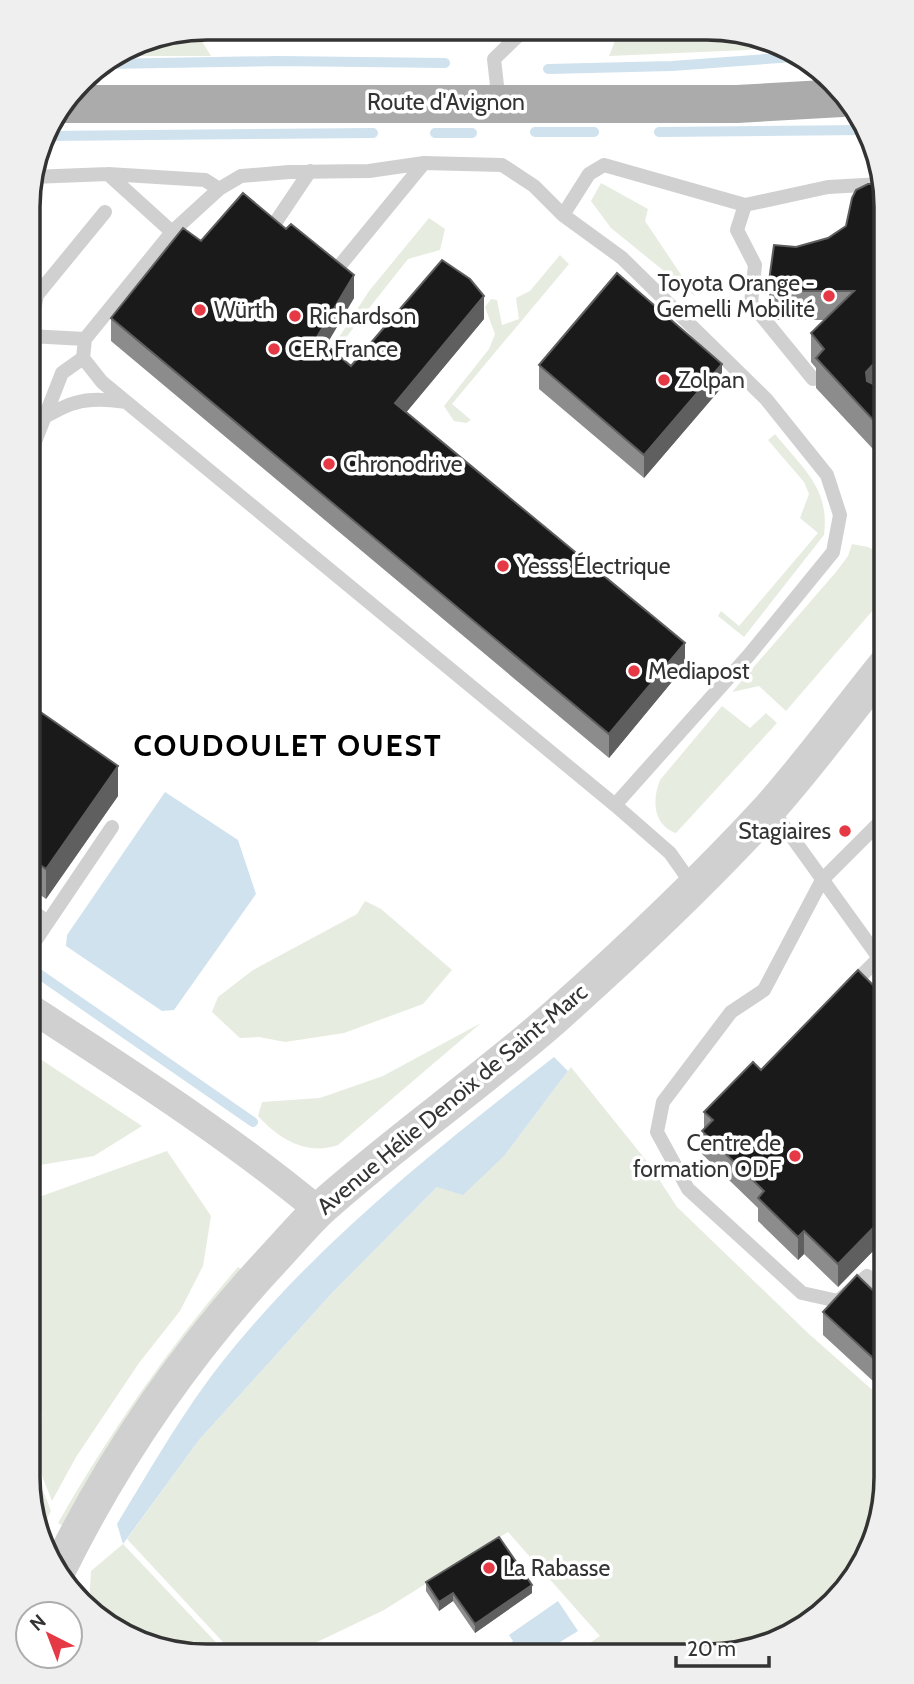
<svg xmlns="http://www.w3.org/2000/svg" width="914" height="1684" viewBox="0 0 914 1684" font-family="Cabin,sans-serif">
<style>
.green{fill:#e6ecdf}
.water{fill:#cfe2ee}
.lines{fill:none;stroke-linecap:round;stroke-linejoin:round}
.stream{stroke:#cfe2ee;stroke-width:10}
.service{stroke:#d0d0d0;stroke-width:14}
.minor{stroke:#d0d0d0;stroke-width:28}
.tertiary{stroke:#d0d0d0;stroke-width:35}
.primary{stroke:#ababab;stroke-width:38}
.wall{fill:#8c8c8c}
.shaded-wall{fill:#5f5f5f}
.building{fill:#1a1a1a;stroke:#5f5f5f;stroke-width:2}
.poi-dot{fill:#e63946;stroke:#fff;stroke-width:2.5}
.labels{text-anchor:middle;dominant-baseline:central;stroke-width:7;stroke-linejoin:round;paint-order:stroke}
.street-label{font-size:23px;fill:#333;stroke:#fff}
.poi-label{font-size:23px;fill:#333;stroke:#fff;text-anchor:start}
.district-label{font-size:30px;font-weight:bold;letter-spacing:2px;fill:#000;stroke:#fff}
.rim{fill:none;stroke:#333;stroke-width:3.5}
</style>
<rect width="100%" height="100%" fill="#fff"/>
<!-- green -->
<path class="green" d="M195,30L211,56H115L139,41Z
M619,31H742L772,46L747,50L609,56Z
M601,183L648,209L645,221L696,297L611,228L591,201Z
M429,218L445,229L440,250L408,259L340,345L336,342L369,291Z
M560,255L569,264L452,404L471,420L466,423L454,421L444,406L489,349L495,334L485,307L491,299L497,300L502,325L519,319L516,298L530,291Z
M775,434C803,469 830,488 824,535L744,637L718,616L721,611L739,626L818,533L800,518L809,494L804,482L768,440Z
M852,544L868,547L886,557V595L786,711L759,686L732,692L836,572L848,556Z
M722,706L750,728L766,713L777,723L676,833C653,825 652,800 660,780Z
M365,901L381,909L452,970L423,1004L344,1033L285,1042L259,1037L240,1038L212,1012L218,997L253,970L357,914Z
M481,1023L338,1145C307,1156 279,1139 258,1116L262,1102L320,1098L383,1076Z
M28,1051L142,1126L94,1156L28,1167Z
M571,1067L649,1164L677,1207L809,1334L886,1402V1489L849,1586L765,1646L707,1656H571L600,1636L508,1532L384,1610L290,1655H235L127,1539L199,1440L331,1294L437,1187L505,1155Z
M167,1151L211,1216L203,1266L180,1311L139,1363L76,1457L52,1501L39,1468L42,1413L28,1419V1201Z
M238,1267L244,1271L65,1527L58,1523C111,1431 169,1347 238,1267Z
M40,1417L33,1465L51,1511L38,1535L28,1477V1423Z
M123,1544L228,1655L183,1654L98,1619L89,1607L91,1571Z"/>
<!-- water -->
<path class="water" d="M165,792L238,840L256,894L174,1010L162,1011L66,946L67,935Z
M554,1057L568,1071L505,1155L463,1195L437,1187L331,1294L199,1440L123,1544L117,1524C154,1463 189,1401 235,1346C328,1234 440,1146 554,1057Z
M558,1601L578,1631L539,1655L508,1654L509,1644L513,1641L509,1635Z"/>
<g class="lines">
<!-- stream -->
<path class="stream" d="M102,64L278,61L445,63
M548,69L672,66L793,57
M535,132H594
M659,132L863,130
M435,133H472
M44,136L373,133
M29,967L253,1122"/>
<!-- service -->
<path class="service" d="M499,103L494,59L524,30
M108,174L172,232
M32,177L108,174L205,180L219,189
M745,205L737,230L755,265L751,303L813,379
M563,215L622,258L766,399L827,475L840,515L833,552L749,655L615,805L102,382L83,358L85,339L172,232L219,189L241,176L289,172L369,171L424,163L502,165L534,186L563,215L589,174L604,165L745,205L828,187L882,184
M271,229L310,171
M337,269L424,163
M29,334L37,295L105,212
M29,336L85,339
M29,421C48,419 58,407 75,403C92,398 109,400 126,402
M29,457L62,373L83,358
M615,805L670,853L694,887
M771,808L879,958L851,986
M29,909L48,922
M29,950L112,827
M886,1290L867,1276L838,1301L802,1293L688,1189L657,1132L663,1102L731,1012L764,990L822,880L886,816"/>
<!-- minor -->
<path class="minor" d="M29,1007C127,1071 228,1135 318,1210"/>
<!-- tertiary -->
<path class="tertiary" d="M60,1567C116,1454 189,1349 275,1257C290,1241 305,1223 321,1208C397,1140 480,1083 556,1016C630,950 702,882 769,809C810,763 847,712 886,664"/>
<!-- primary -->
<path class="primary" d="M65,104H737L842,98"/>
</g>
<!-- wall -->
<path class="wall" d="M886,207V463L816,388V368L811,362V333L824,320H777L769,310V281L796,247L828,238Z
M201,241L354,298L326,345L351,366L484,319L406,412L685,666L609,758L111,341V318Z
M539,365L722,387L644,478L539,389Z
M29,704L118,796L46,899L29,887Z
M886,998V1256L877,1247L838,1287L804,1254L798,1260L758,1221V1208L702,1154V1131L704,1129V1112L761,1070Z
M886,1303V1393L823,1335V1312Z
M426,1582L532,1593L475,1633L453,1601L439,1611L426,1591Z"/>
<!-- shaded-wall -->
<path class="shaded-wall" d="M354,275V298L317,361V337Z
M484,296V319L395,426V403Z
M880,357V386L866,402V372Z
M722,364V387L644,478V455Z
M685,643V666L609,758V734Z
M118,766V796L46,899V869Z
M877,1224V1247L838,1287V1264Z
M804,1231V1254L798,1260V1237Z
M532,1585V1593L475,1633V1624Z
M453,1593V1601L439,1611V1602Z"/>
<!-- building -->
<path class="building" d="M868,184H882L886,207V357H880L866,372L867,381L873,384L881,382L886,377V434L816,358L824,349L811,333L854,291H777L769,281L774,245L796,247L828,238L846,226L852,198L856,190Z
M243,193L286,229L291,224L354,275L317,337L351,366L442,260L470,279L484,296L395,403L685,643L609,734L111,318L183,228L201,241Z
M617,273L722,364L644,455L539,365Z
M29,704L118,766L46,869L29,857Z
M858,970L886,998V1233L877,1224L838,1264L804,1231L798,1237L758,1198L764,1191L702,1131L713,1120L704,1112L753,1062L761,1070Z
M857,1275L886,1303V1370L823,1312Z
M499,1537L532,1585L475,1624L453,1593L439,1602L426,1582Z"/>
<!-- markers -->
<g class="poi-dot">
<circle cx="829" cy="296" r="7"/>
<circle cx="200" cy="310" r="7"/>
<circle cx="295" cy="316" r="7"/>
<circle cx="274" cy="349" r="7"/>
<circle cx="664" cy="380" r="7"/>
<circle cx="329" cy="464" r="7"/>
<circle cx="503" cy="566" r="7"/>
<circle cx="634" cy="671" r="7"/>
<circle cx="845" cy="831" r="7"/>
<circle cx="795" cy="1156" r="7"/>
<circle cx="489" cy="1568" r="7"/>
</g>
<g class="labels">
<!-- street labels -->
<g class="street-label">
<text x="446" y="102">Route d'Avignon</text>
<text transform="translate(452 1099) rotate(-40)">Avenue Hélie Denoix de Saint-Marc</text>
</g>
<!-- poi labels -->
<g class="poi-label">
<text x="815" y="283" text-anchor="end">Toyota Orange -<tspan x="815" dy="26">Gemelli Mobilité</tspan></text>
<text x="214" y="310">Würth</text>
<text x="309" y="316">Richardson</text>
<text x="288" y="349">CER France</text>
<text x="678" y="380">Zolpan</text>
<text x="343" y="464">Chronodrive</text>
<text x="517" y="566">Yesss Électrique</text>
<text x="648" y="671">Mediapost</text>
<text x="831" y="831" text-anchor="end">Stagiaires</text>
<text x="781" y="1143" text-anchor="end">Centre de<tspan x="781" dy="26">formation ODF</tspan></text>
<text x="503" y="1568">La Rabasse</text>
</g>
<!-- district labels -->
<g class="district-label">
<text x="288" y="745">COUDOULET OUEST</text>
</g>
</g>
<!-- crop -->
<path d="M0 0H914V1684H0ZM207 40H707A167 167 0 0 1 874 207V1477A167 167 0 0 1 707 1644H207A167 167 0 0 1 40 1477V207A167 167 0 0 1 207 40Z" fill="#efefef" fill-rule="evenodd"/>
<path class="rim" d="M207 40H707A167 167 0 0 1 874 207V1477A167 167 0 0 1 707 1644H207A167 167 0 0 1 40 1477V207A167 167 0 0 1 207 40Z"/>
<!-- north arrow -->
<g transform="translate(49 1635) rotate(318)"><circle r="33" fill="#ffffff" stroke="#adadad" stroke-width="2"/>
<path d="M0-5L12 26L0 18L-12 26Z" fill="#e63946"/>
<text y="-10" font-size="19" font-weight="bold" text-anchor="middle" fill="#333333">N</text>
</g>
<!-- scale -->
<path d="M676 1656v10h93v-10" fill="none" stroke="#333333" stroke-width="3.5"/>
<text x="687" y="1656" font-size="21" fill="#333333" stroke="#ffffff" stroke-width="5" paint-order="stroke">20 m</text>
</svg>
